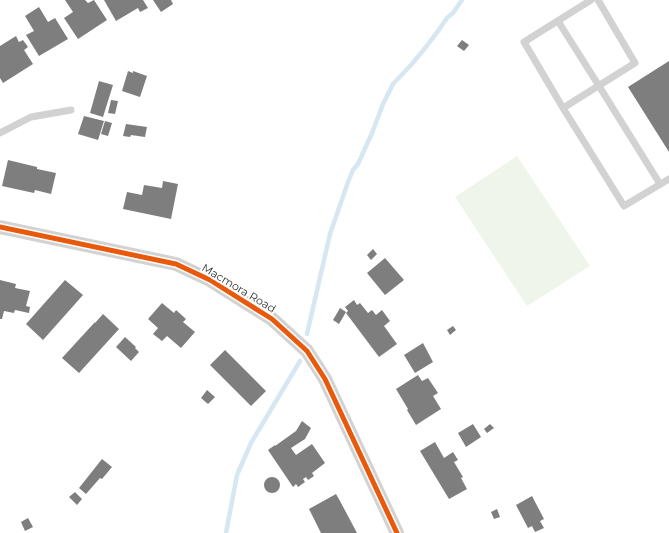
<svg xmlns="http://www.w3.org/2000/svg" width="669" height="533" viewBox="0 0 669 533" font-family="Montserrat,sans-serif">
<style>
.green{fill:#f0f5eb}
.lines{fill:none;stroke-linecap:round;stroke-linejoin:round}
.stream{stroke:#d6e7f2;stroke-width:4.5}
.building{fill:#7e7e7e}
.lane{stroke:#d2d2d2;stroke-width:7}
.street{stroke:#d2d2d2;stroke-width:14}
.cycleway-casing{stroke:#fff;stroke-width:8}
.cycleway{stroke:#e8590c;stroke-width:5}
.labels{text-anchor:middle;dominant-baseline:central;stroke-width:4;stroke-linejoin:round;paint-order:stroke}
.street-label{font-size:11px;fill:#2d2d2d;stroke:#fff}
</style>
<rect width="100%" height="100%" fill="#fff"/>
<!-- green -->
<path class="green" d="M517,156L590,266L527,306L455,197Z"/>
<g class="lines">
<!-- stream -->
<path class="stream" d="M307,334L330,234L348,182L353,170L358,164L372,133L383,104L393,84L411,65L426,47L438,31L447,18L453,13L462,0
M226,533L237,475L251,443L300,361"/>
</g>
<!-- building -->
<path class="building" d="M65,0H85L88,3L94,0L107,20L78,39L64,18L73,12Z
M104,0H143L148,8L140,12L138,8L116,21Z
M153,0H171L173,4L161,12Z
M39,7L48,22L55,18L68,39L39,56L26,35L34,31L25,16Z
M16,36L19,42L23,40L28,47L24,50L33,64L3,83L0,78V46Z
M462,40L469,45L464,51L457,46Z
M669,61V152L628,87Z
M128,71L133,73V71L147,76L140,97L122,91Z
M99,81L113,85L103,117L90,113Z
M111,100L118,101L115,114L108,113Z
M84,116L104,121L98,140L78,134Z
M105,121L112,123L108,136L101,134Z
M126,124L147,127L145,137L131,135L130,137L123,136Z
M8,160L37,167V169L56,173L51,194L35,190L34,193L2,186Z
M163,181L178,184L171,219L123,209L127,192L142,195L144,185L162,188Z
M373,249L377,254L371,260L367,255Z
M385,258L404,280L385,295L367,273Z
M0,280L16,284L15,288L30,291L26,306L30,307L29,313L15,310L14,313L4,311L2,319H0Z
M65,280L83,295L43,340L26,324Z
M354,300L357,305L360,303L368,313L372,310L376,315L382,310L390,321L384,326L397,344L379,357L346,313L348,311L345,307Z
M162,303L174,313L176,310L186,319L183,322L195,332L181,348L167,336L162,341L153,334L158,328L148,319Z
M340,308L346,312L339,324L333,320Z
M103,314L119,329L79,373L62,358L95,322V323Z
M453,326L456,330L450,335L447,330Z
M125,337L136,347L135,348L139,352L131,361L116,347Z
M423,343L433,362L415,373L404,355Z
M225,350L266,391L251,406L210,365Z
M418,375L422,381L428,378L438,393L433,396L441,409L416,425L407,410L408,409L396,389Z
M207,390L215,397L208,404L201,398Z
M302,421L311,428L305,439L291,448L296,455L312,444L325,463L312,473L314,476L308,480L306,477L303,479L305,482L298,487L296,484L293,487L268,450L275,445V446L296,431Z
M473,424L481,437L466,447L458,433Z
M490,424L494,428L487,433L484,429Z
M435,442L444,458L453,452L458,460L454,462L463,477L461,478L467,489L449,499L420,451Z
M102,459L112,467L102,479L100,478L86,494L79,488Z
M264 485a8 8 0 1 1 16 0a8 8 0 1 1-16 0Z
M75,492L82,499L77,505L69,497Z
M336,494L340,501L357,533H321L309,509Z
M532,496L544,519L540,521L544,528L535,532L532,526L528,528L516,505Z
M497,509L500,517L494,519L491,512Z
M28,518L33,527L25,531L21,522Z"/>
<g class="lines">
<!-- lane -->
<path class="lane" d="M591,0L524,42L563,108L624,206L669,179
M558,21L599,86L660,184
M563,108L635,63L598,0
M0,133L31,117L71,110"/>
<!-- street -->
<path class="street" d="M0,227L176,264L210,280L272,319L307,351L325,379L397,533"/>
<!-- cycleway casing -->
<g class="cycleway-casing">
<path id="cycleway" d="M0,227L176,264L210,280L272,319L307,351L325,379L397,533"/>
</g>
<!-- cycleway -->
<use href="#cycleway" class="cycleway"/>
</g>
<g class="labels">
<!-- street labels -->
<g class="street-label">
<text transform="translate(239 288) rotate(31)">Macmora Road</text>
</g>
</g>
</svg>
